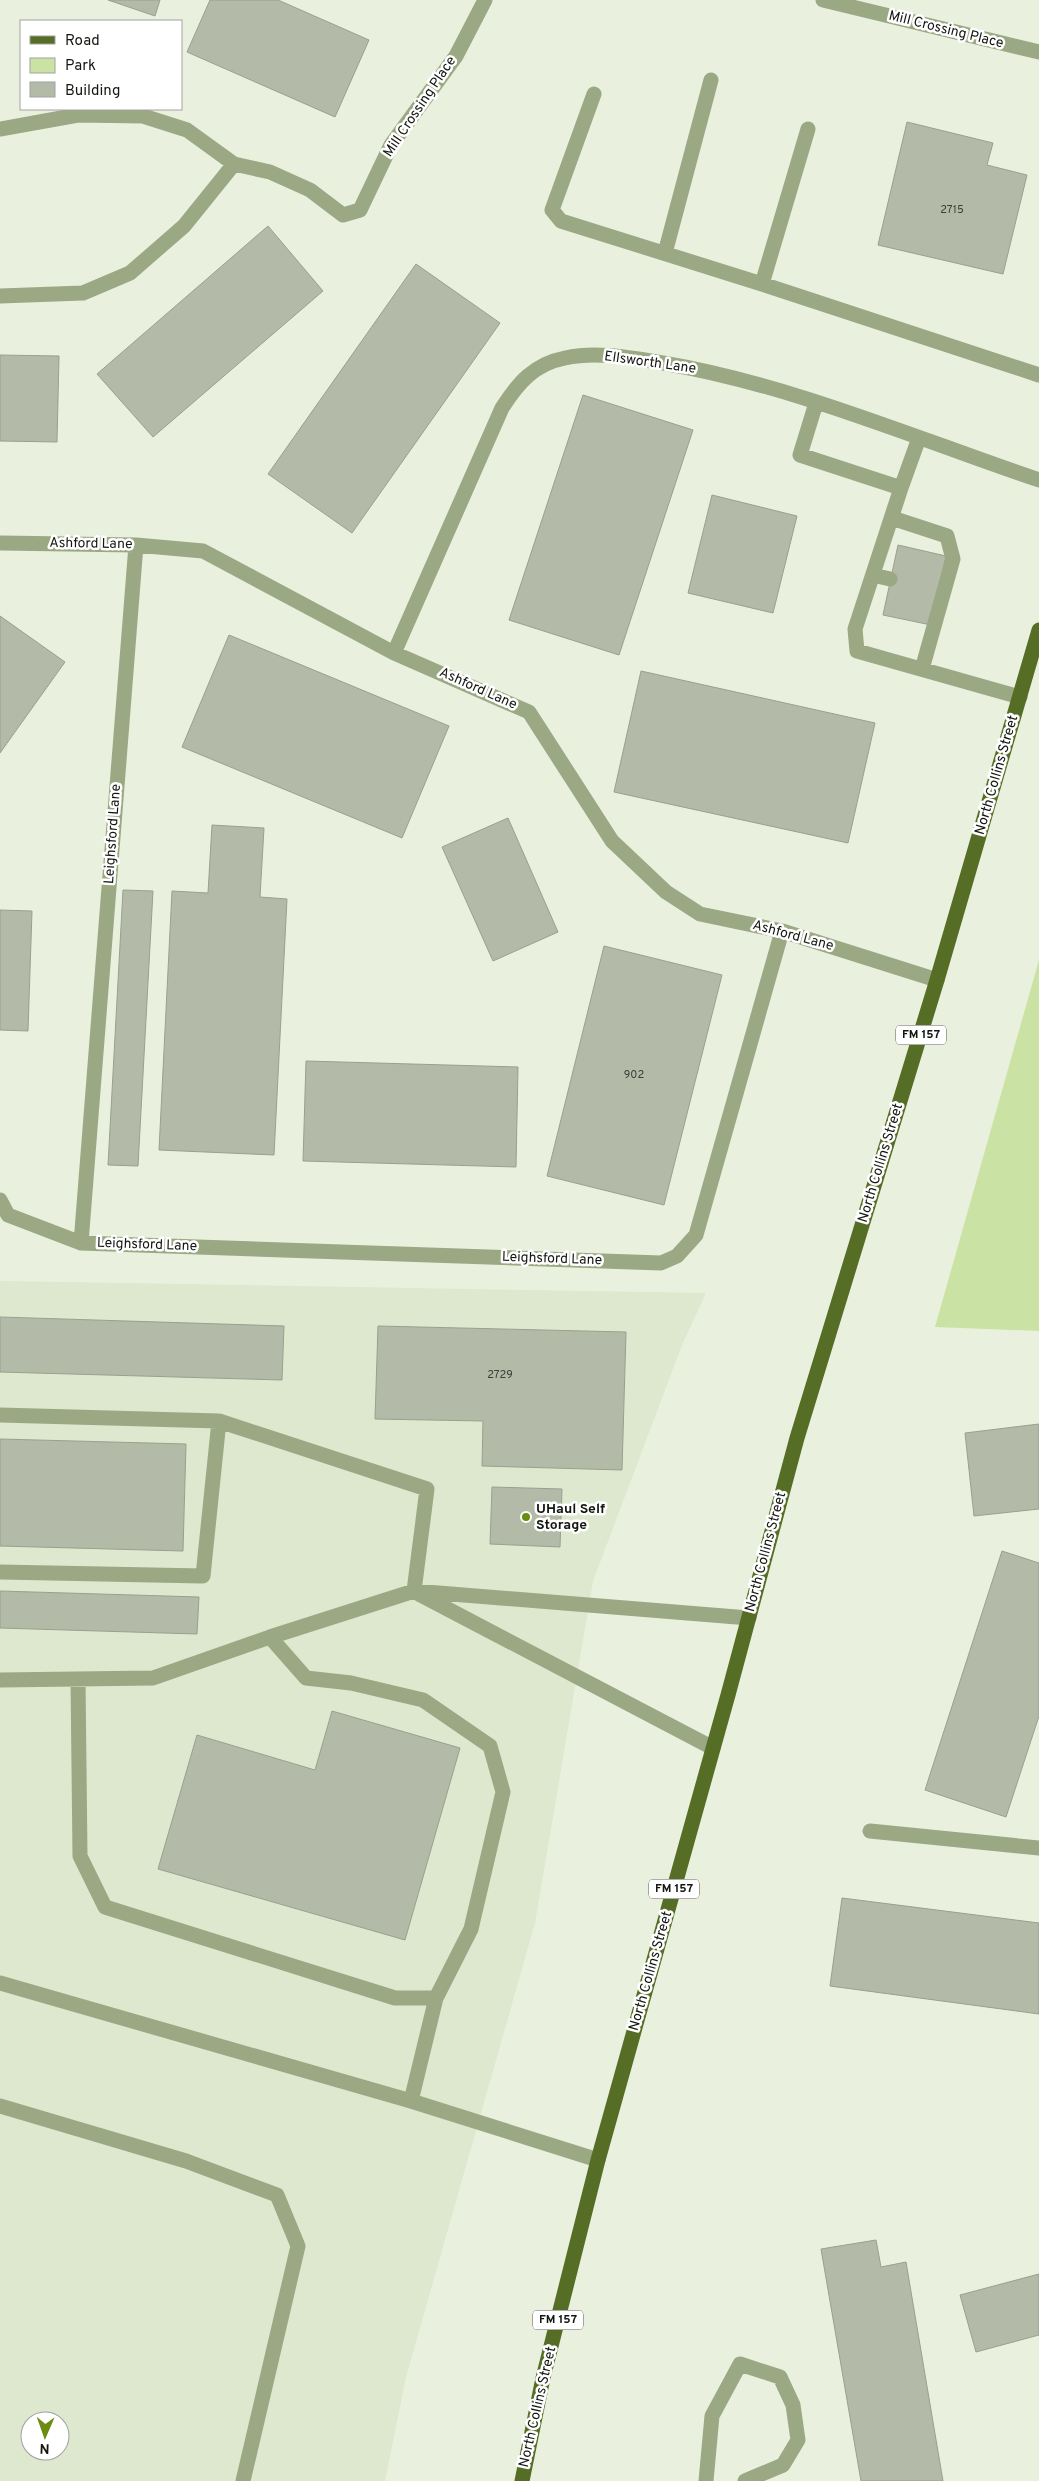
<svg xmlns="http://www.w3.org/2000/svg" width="1039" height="2481" viewBox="0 0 1039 2481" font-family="Overpass,sans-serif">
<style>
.built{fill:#dde8ce;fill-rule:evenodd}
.green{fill:#cae2a3}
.building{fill:#b3baa8;stroke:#99a08f}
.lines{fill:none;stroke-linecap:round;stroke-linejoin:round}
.lane{stroke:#9aa883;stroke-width:15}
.primary{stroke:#566d25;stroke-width:15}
.poi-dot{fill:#6b8c11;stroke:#fff;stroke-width:2}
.labels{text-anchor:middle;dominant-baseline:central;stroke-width:5;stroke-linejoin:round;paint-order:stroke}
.number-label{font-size:11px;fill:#3c4037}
.shield{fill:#fff;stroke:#5a5d58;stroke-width:1}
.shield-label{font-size:12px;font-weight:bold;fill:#141711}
.street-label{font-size:14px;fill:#141711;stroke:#fff}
.poi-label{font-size:14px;font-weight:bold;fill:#141711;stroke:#fff;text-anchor:start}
</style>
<rect width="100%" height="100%" fill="#e9f0de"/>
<!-- built -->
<path class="built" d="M0,1281L706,1293L682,1345L593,1581L535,1923L406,2377L385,2481H0ZM30,2421H60V2451H30Z"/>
<!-- green -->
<path class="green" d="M1039,960V1331L935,1327Z"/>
<!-- building -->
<path class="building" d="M108,0H160L155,16Z
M210,0H278L369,40L335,117L187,52Z
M907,122L993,143L987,165L1027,175L1003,274L878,245Z
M268,226L323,291L153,437L97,374Z
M416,264L500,323L352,533L268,474Z
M0,355L59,356L57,442L0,441Z
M583,395L693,430L619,655L509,620Z
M712,495L797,516L773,613L688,593Z
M898,545L946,556L931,625L883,615Z
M0,616L65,662L0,753Z
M229,635L449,726L402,838L182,747Z
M641,671L875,723L848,843L614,792Z
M508,818L558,932L493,961L442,847Z
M212,825L264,828L260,897L287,899L274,1155L159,1150L172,891L208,893Z
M123,890L153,891L138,1166L108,1165Z
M0,910L32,911L28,1031L0,1030Z
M604,946L722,975L664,1205L547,1176Z
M306,1061L518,1067L516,1167L303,1161Z
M0,1317L284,1326L282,1380L0,1372Z
M378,1326L626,1332L622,1470L482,1466L483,1421L375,1419Z
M1039,1424V1509L974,1516L965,1433Z
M0,1439L186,1444L183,1551L0,1546Z
M492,1487L562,1489L560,1547L490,1544Z
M1002,1551L1039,1563V1716L1006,1817L925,1790Z
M0,1591L199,1597L197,1634L0,1628Z
M332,1711L460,1748L405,1940L158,1869L197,1735L315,1770Z
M842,1898L1039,1923V2014L830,1986Z
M876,2240L881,2267L906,2262L943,2481H861L821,2249Z
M1039,2274V2335L976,2352L960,2295Z"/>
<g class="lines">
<!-- lane -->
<path class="lane" d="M823,0L1039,52
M594,94L552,210L561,221L762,284L1039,375
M0,129L78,115L143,116L187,130L234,164
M665,253L711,80
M762,284L808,129
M0,296L83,293L130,273L184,226L234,164L270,172L310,190L343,215L360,210L391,145L456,56L485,0
M816,403L800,455L901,488L919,438
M901,488L855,629L857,651L1020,697
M892,518L947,536L953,559L922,669
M0,543L136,545L203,551L394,653L529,712L612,841L666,892L700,914L782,931L937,980
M136,545L81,1243L661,1263L677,1256L696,1235L782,931
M873,575L890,579
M394,653L502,408C518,383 534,364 565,358C598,351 631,358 663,363C792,385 915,438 1039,480
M0,1200L8,1215L81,1243
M0,1415L219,1421L203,1576L0,1572
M219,1421L427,1489L414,1591
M419,1594L713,1748
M78,1679L80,1856L105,1907L395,1998H436L471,1929L503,1792L490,1746L423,1700L351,1683L306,1678L270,1637
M0,1680L153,1678L270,1637L414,1591L749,1618
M870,1831L1039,1848
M0,1983L411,2101L598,2160
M411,2101L436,1998
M0,2106L186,2161L277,2195L298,2246L243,2481
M706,2481L712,2416L740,2364L780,2377L793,2405L798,2440L783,2465L745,2481"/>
<!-- primary -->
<path class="primary" d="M522,2481L543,2378L598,2160L728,1695L797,1438L937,980L1039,630"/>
</g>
<!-- markers -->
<circle class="poi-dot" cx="526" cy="1517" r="5"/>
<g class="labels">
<!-- number labels -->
<g class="number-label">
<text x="952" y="210">2715</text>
<text x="634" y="1075">902</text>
<text x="500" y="1375">2729</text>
</g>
<!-- shield labels -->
<g class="shield">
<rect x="896" y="1025.5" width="50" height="19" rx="4"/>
<rect x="649" y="1879.5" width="50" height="19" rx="4"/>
<rect x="533" y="2310.5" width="50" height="19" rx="4"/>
</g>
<g class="shield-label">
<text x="921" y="1035">FM 157</text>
<text x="674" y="1889">FM 157</text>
<text x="558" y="2320">FM 157</text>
</g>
<!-- street labels -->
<g class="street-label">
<text transform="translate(946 30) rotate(14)">Mill Crossing Place</text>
<text transform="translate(420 107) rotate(-56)">Mill Crossing Place</text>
<text transform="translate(650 363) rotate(8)">Ellsworth Lane</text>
<text transform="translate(91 544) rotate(1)">Ashford Lane</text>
<text transform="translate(478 689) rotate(24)">Ashford Lane</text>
<text transform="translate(997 775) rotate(-74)">North Collins Street</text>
<text transform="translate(113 834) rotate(-86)">Leighsford Lane</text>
<text transform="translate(793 936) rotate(15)">Ashford Lane</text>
<text transform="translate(881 1163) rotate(-73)">North Collins Street</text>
<text transform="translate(147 1245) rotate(2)">Leighsford Lane</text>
<text transform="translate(552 1259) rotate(2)">Leighsford Lane</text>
<text transform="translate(766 1552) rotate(-75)">North Collins Street</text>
<text transform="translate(651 1971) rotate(-74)">North Collins Street</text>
<text transform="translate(538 2407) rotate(-77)">North Collins Street</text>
</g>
<!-- poi labels -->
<g class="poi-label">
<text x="536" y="1509">UHaul Self<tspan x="536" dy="16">Storage</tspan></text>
</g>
</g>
<!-- legend -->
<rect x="20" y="20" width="162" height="90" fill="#ffffff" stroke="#a1a2a0"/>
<rect x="30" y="36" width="25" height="8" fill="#566d25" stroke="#a1a2a0"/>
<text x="65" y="45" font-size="15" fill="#141711">Road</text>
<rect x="30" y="58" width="25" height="15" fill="#cae2a3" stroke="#a1a2a0"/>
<text x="65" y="70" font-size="15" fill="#141711">Park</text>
<rect x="30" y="82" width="25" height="15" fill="#b3baa8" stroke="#a1a2a0"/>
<text x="65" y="95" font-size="15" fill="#141711">Building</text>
<!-- north arrow -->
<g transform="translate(45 2436) rotate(182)"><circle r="24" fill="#ffffff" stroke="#a1a2a0"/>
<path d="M0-4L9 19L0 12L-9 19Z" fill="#6b8c11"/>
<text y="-8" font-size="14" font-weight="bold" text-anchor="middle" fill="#141711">N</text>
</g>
</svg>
